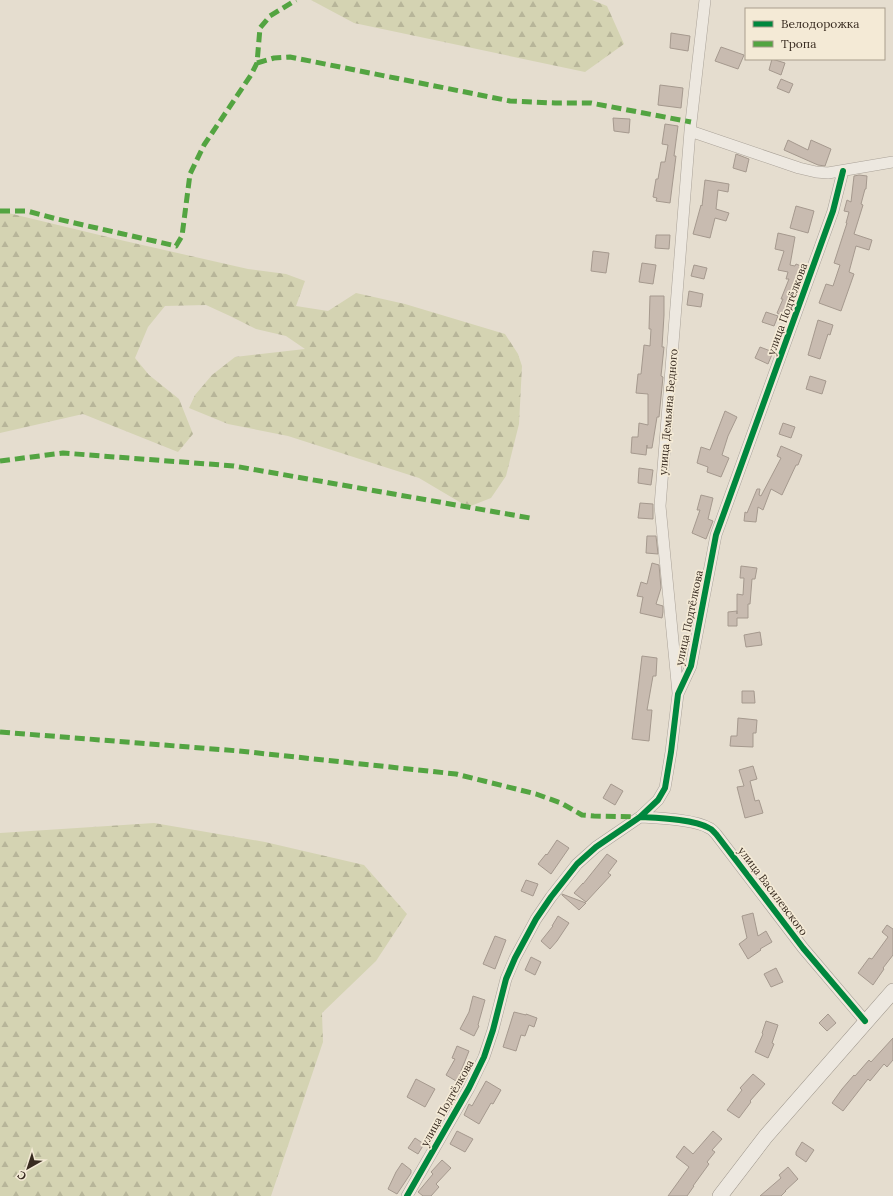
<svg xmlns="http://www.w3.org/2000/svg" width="893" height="1196" viewBox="0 0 893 1196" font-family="Lora,serif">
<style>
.forest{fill:url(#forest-firs)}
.building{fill:#c8bbb0;stroke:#a5998e}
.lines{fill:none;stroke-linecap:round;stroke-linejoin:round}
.street-casing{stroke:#aaa298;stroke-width:12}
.secondary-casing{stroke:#9a9288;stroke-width:16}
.street{stroke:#ede8e0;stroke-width:11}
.secondary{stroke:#ede8e0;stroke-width:15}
.quiet{stroke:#53a441;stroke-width:5;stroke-dasharray:10 5;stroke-linecap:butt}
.cycleway-casing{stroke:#f4ead6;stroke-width:8}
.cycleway{stroke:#00873e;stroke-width:6}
.labels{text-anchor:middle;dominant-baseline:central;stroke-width:3.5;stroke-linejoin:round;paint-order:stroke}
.street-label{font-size:11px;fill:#382b20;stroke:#f4ead6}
</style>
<defs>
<pattern id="forest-firs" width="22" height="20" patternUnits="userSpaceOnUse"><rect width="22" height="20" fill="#d4d3b2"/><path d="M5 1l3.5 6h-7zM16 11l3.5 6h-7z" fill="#b7b599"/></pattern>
</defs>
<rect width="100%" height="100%" fill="#e5ddcf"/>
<!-- forest -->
<path class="forest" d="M311,0H592L607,6L624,44L585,72L354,23Z
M0,211L116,239L248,269L286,274L305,281L296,306L328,311L356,293L405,304L505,334L518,354L522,366L519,424L506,476L491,498L468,507L419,478L288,436L228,424L189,408L195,395L212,375L235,357L305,349L286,336L256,329L230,316L206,305L165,306L148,327L135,358L149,375L179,399L193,434L178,452L83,414L0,433Z
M154,823L265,842L364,865L407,914L376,961L322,1013L323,1042L271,1196H0V833Z"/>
<!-- building -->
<path class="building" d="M671,33L690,36L688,51L670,48Z
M721,47L744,55L738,69L715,61Z
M772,59L785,63L781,75L769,70Z
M781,79L793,84L789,93L777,88Z
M660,85L683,88L681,108L658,105Z
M613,118L630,119L629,133L614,131Z
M665,124L678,126L674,156H676L670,203L656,201L657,198L653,197L656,179H658L661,162H665L668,145L662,144Z
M788,140L808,150L811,140L831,149L825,166L818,165L784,150Z
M736,154L749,159L746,172L733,168Z
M859,175L867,176L866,189H865L861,204L863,205L854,234L872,240L869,250L856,246L849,272L854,274L841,311L819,303L826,284L833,286L840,265L834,263L847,223H846L849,212L844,211L847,200L851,202L854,176Z
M705,180L729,184L728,192L718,190L716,209L729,213L726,221L715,218L710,238L693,234L701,205L702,206Z
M796,206L814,211L808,233L790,228Z
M778,233L795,237L790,265L795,266L796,264L801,266L793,294L795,295L787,318L777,313L783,299H781L789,279H786L788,272L778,270L784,251L775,249Z
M656,235H670L669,249L655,248Z
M593,251L609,253L606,273L591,271Z
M642,263L656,265L653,284L639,282Z
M694,265L707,268L704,279L691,276Z
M689,291L703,294L701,307L687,305Z
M650,296H664V315L662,347H664L661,376L663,377L659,417H657L652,448H647V445L646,455L631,453L632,437H638L639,423L648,425V394L636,393L638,374H641L644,345L650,346L651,329H649Z
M766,312L778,316L774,326L762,322Z
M818,320L833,325L830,335L828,334L820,359L808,355Z
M760,347L773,352L768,364L755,358Z
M810,376L826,381L822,394L806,389Z
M725,411L737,417L728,436L722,455L729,458L721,477L707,472L708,467L697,463L701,447L710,450Z
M783,423L795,427L791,438L779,434Z
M781,446L802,455L798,465H796L782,495L771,489L763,510L758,507L756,522L744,521L745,512L747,513L757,489H760L759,495L761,496L781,458L777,456Z
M639,468L653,470L651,485L638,483Z
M701,495L713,498L708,519L713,521L706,539L692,533L700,510H697Z
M640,503L653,504V519L638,518Z
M647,536H656L658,554L646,553Z
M652,563L659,565L661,588L656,604L663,606V612L662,618L640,613L643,597L637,596L641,582L647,584Z
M741,566L757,568L755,579H752L750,604H748V618H737V626H728V612L737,611V614V594L743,595L744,578H740Z
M760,632L762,645L746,647L744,635Z
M642,656L657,658L656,676H653L647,710H652L649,741L632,739Z
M742,691H754L755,703H742Z
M738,718L757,720L756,733H753V747L730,746L731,736H737Z
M753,766L757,779L750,781L755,801L759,800L763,813L745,818L737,787L744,786L739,770Z
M611,784L623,791L615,805L603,798Z
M557,840L569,848L551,874L538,864L546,854L547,855Z
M607,854L617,861L608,873L611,875L586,902L574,893L583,883V884Z
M526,880L538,884L533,896L521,891Z
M562,894L586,903L579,910L562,895Z
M753,913L758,936L766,931L772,942L760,949L761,950L748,959L739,944L747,938L742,916Z
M558,916L569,923L557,941L550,949L541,941L553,926H552Z
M887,925L893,929V955L883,968L884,969L873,985L858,973L869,958L872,959L888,937L882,932Z
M495,936L506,940L495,969L483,964Z
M531,957L541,962L535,975L525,970Z
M776,968L783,982L771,987L764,974Z
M473,996L485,1000L478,1025L479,1026L474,1036L460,1029L469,1012Z
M514,1012L526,1015V1014L537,1018L534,1027L529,1025L525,1036L521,1035L516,1051L503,1047Z
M828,1014L836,1023L827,1031L819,1023Z
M766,1021L778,1025L772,1043L774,1044L768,1058L755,1052L763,1034L762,1033Z
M893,1038V1060L887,1067L884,1064L870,1081L868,1079L843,1111L832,1103L842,1089L854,1075L855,1076L869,1060L871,1062Z
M457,1046L469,1051L461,1071V1072L456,1081L446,1075L455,1059L452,1058Z
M753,1074L765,1084L750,1101L751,1102L739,1118L727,1110L742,1090L740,1088Z
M416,1079L435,1089L425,1107L407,1097Z
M486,1081L501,1090L493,1104L491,1103L479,1124L464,1115L469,1104L472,1106Z
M457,1131L473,1139L465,1152L450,1144Z
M713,1131L722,1139L712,1150L715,1152L707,1162L709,1164L693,1186H694L687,1196H668L689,1167L676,1157L684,1146L693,1154Z
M415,1138L424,1144L418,1154L408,1148Z
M802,1142L814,1150L806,1162L796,1155V1152Z
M442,1160L451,1168L436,1184L439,1187L431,1196H423L418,1192L433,1174L431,1172Z
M402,1163L411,1170V1173L397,1194L388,1189L396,1172Z
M788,1167L798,1179L785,1191H786L781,1196H760L781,1178L779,1175Z"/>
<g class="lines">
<!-- street casing -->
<g class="street-casing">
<path id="street" d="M690,131L799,168L816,172L828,173L893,162
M678,693L660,506L690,131L705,0
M640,817C658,818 694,819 709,828C712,829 714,832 716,834L803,948L865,1021
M407,1196L469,1088L484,1057L493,1030L506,979L515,958L536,919L551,897L577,864L596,847L640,817L658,800L665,788L671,752L678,694L691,666L716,535L833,211L843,171"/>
</g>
<!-- secondary casing -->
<g class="secondary-casing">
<path id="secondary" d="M720,1196L766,1136L893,991"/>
</g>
<!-- street -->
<use href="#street" class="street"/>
<!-- secondary -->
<use href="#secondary" class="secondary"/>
<!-- quiet -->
<path class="quiet" d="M257,63L274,58L290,57L510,101L555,103H591L691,122
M0,211H27L57,219L176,246L182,236L190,174L204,145L251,75L257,63L260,28L270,16L296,0
M0,461L63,453L234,466L530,518
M0,732L239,751L456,774L536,794L561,803L582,815L594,816L638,817"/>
<!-- cycleway casing -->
<g class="cycleway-casing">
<path id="cycleway" d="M640,817C658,818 694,819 709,828C712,829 714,832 716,834L803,948L865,1021
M407,1196L469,1088L484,1057L493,1030L506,979L515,958L536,919L551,897L577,864L596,847L640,817L658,800L665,788L671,752L678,694L691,666L716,535L833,211L843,171"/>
</g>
<!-- cycleway -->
<use href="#cycleway" class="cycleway"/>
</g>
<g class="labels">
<!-- street labels -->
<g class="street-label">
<text transform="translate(787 309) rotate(-70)">улица Подтёлкова</text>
<text transform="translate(668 412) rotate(-85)">улица Демьяна Бедного</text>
<text transform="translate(689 618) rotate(-78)">улица Подтёлкова</text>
<text transform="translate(773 891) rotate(53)">улица Василевского</text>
<text transform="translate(447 1103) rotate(-61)">улица Подтёлкова</text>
</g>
</g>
<!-- legend -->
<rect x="745" y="8" width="140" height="52" fill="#f4ead6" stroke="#a99e8d"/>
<rect x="753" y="21" width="20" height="6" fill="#00873e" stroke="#a99e8d"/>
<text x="781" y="28" font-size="12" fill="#382b20">Велодорожка</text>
<rect x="753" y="41" width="20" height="6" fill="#53a441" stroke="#a99e8d"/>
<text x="781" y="48" font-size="12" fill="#382b20">Тропа</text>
<!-- north arrow -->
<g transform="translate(28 1168) rotate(219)" stroke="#f4ead6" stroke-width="3" paint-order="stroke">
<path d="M0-3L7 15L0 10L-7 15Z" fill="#382b20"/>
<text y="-6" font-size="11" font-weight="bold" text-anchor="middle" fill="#382b20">С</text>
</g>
</svg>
